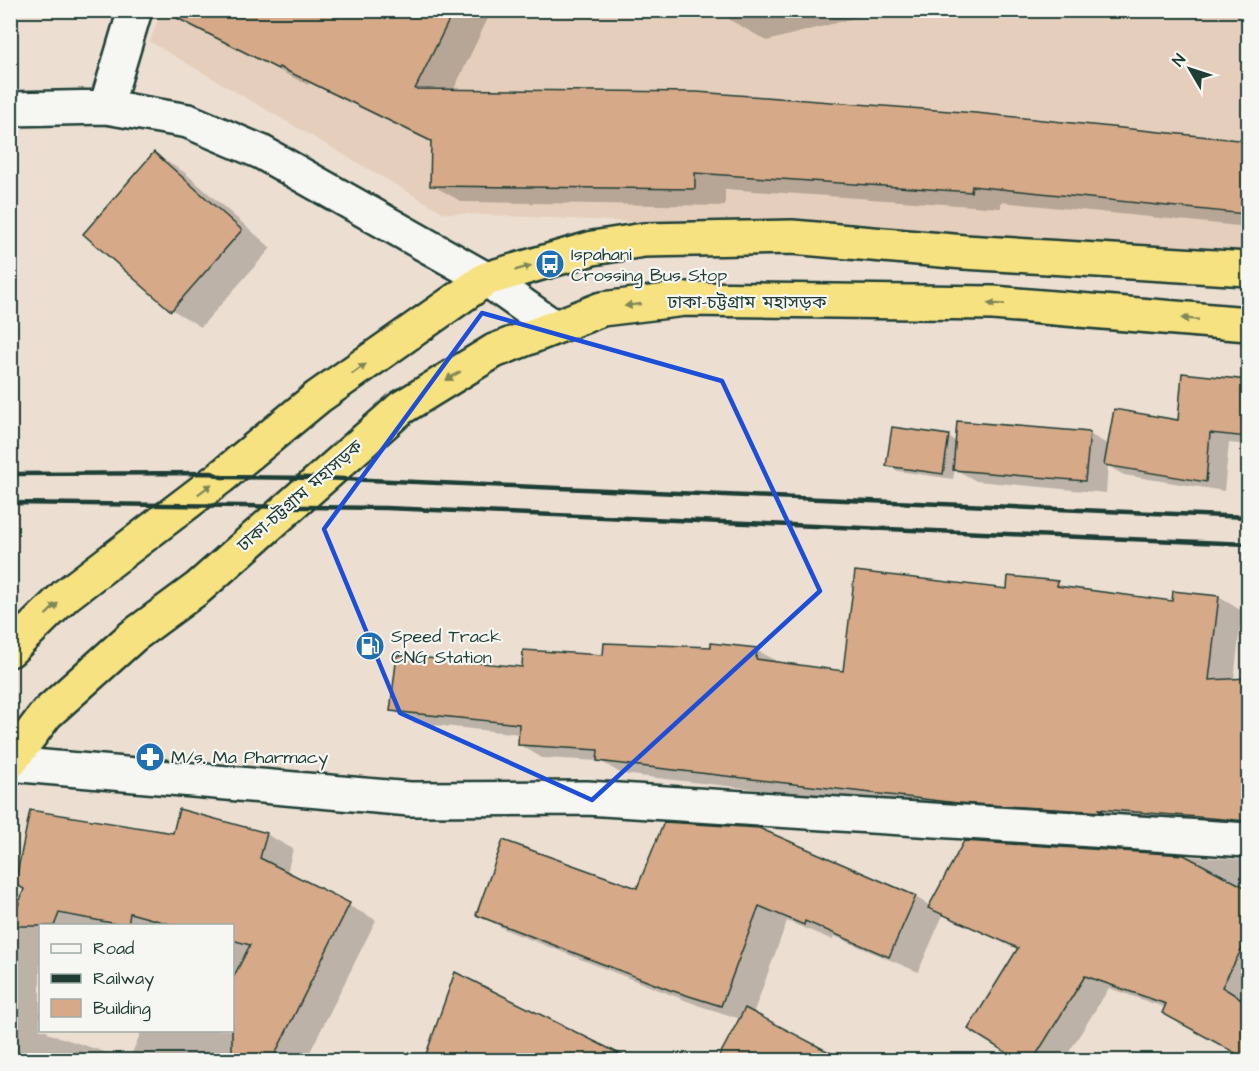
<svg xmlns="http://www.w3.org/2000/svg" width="1259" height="1071" viewBox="0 0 1259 1071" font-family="'Architects Daughter','Noto Sans Bengali',sans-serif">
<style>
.built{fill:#e5cfbc}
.shadow{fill:#0003;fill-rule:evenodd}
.building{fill:#d6a988;stroke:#1f3d34;stroke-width:1.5}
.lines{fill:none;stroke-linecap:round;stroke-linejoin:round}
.street-casing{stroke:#1f3d34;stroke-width:38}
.highway-casing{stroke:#1f3d34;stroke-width:38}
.street{stroke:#f6f6f2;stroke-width:33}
.highway{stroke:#f7e281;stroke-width:33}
.rail{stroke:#1f3d34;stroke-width:4.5}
.oneway{fill:#808757}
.marked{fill:none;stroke:#1d4ed8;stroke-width:4.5;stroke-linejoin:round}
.labels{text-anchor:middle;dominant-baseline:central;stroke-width:4.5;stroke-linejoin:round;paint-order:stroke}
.poi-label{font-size:18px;fill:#1f3d34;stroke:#f6f6f2;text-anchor:start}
.street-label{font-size:18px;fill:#1f3d34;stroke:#f6f6f2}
</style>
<rect width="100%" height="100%" fill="#ecdfd2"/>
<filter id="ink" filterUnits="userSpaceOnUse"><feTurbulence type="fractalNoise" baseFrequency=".0167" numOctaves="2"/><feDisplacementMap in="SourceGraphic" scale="12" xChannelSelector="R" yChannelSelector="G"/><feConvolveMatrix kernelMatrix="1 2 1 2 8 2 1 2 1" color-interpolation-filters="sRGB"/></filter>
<g filter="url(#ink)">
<!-- built -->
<path class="built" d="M161,10L1248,11V251L444,213L150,42Z"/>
<!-- shadow -->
<path class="shadow" d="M169,10H492L453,91L976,114L1248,143V227L1001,202V208L725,189V206L462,202L432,185V143L309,83L308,85L198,30L168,12Z
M727,10H885L767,41L730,20Z
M154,154L184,172L271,248L201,327L171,309Z
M1183,375L1248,381V445L1229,443L1224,491L1124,475L1108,466L1106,493L976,481L955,469L953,479L898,471L887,465L948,437L957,442L1089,434L1109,445L1179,422Z
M1057,583L1069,590L1173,603L1219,597L1242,611L1234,680H1248V832L982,815L622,774L600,761L542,758L519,744L520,734L415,723L392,710L524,669L605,657L757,650L780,663L844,673L1008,590Z
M174,834H266L293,849L287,873L376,920L306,1060H10V931L26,889ZM40,926H232V1030H142L129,1060L47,1033L48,1030H40Z
M965,842L1248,860V1058L1166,1008L1109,988L1064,1060H1021L970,1028L1019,950L943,915L918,972L834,936L833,940L787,921L753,1014L840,1060H719L741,1019L700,1006L506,930L478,914L638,890L915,897L931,906Z
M456,974L629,1060H425Z"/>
<!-- building -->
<path class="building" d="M161,10H454L415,89L697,92L976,113L1248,141L1245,214L972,186L971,192L695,173V189L430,186L431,141L279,67L278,69Z
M154,152L242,230L171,311L83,234Z
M1182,373L1248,380V437L1210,433L1206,482L1104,465L1114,409L1178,420Z
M957,421L1090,432L1085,481L953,470Z
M892,427L949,435L943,474L886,466Z
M855,571L1007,589L1008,576L1058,581L1057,586L1172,601L1173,591L1219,596L1209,680L1248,678V821L1098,809L1104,812L958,803L597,761L598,750L518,745L519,724L390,711L397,655L522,667L523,650L603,655L604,643L711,647V643L757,648L756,659L843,671Z
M179,809L267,833L260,858L350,903L272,1060H232V980L250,945L232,940V926H177L130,913L128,926L59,913L54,926H11L24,889L15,884L30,810L173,833Z
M664,822L759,828L916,896L889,957L805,921L804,925L759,906L721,1006L670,990L476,915L503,840L637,888Z
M964,841L1184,855L1248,889V937L1222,987L1248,1003V1060L1162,1013L1166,1004L1085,976L1033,1060H1018L968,1029L1018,948L928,908Z
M455,972L632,1060H424Z
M745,1008L844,1060H717Z"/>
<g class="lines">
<!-- street casing -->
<g class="street-casing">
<path id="street" d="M106,107L135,10
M10,109L106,107L188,121L261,152L486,279L554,327
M10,764L410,799L587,798L1248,840"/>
</g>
<!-- highway casing -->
<g class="highway-casing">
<path id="highway" d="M10,650L66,595L221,477L318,397L486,279L593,248L644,240L792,237L964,252L1248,269
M10,762L46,714L133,636L198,588L401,408L494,351L602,309L685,299L993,303L1248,324"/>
</g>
<!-- street -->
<use href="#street" class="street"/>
<!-- highway -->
<use href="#highway" class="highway"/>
<!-- rail -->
<path class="rail" d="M10,474L212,473L221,477L321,478L1248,517
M10,503L386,508L1248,544"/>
</g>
<!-- one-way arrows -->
<defs><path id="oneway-solid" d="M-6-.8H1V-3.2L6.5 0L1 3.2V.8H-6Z" transform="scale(1.5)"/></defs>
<g class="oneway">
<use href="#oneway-solid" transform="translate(523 268) rotate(-16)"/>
<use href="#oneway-solid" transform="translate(996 304) rotate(-177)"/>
<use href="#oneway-solid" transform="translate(633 305) rotate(173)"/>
<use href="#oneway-solid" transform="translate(1190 319) rotate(-175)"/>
<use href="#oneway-solid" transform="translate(359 369) rotate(-35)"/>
<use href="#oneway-solid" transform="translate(453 376) rotate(149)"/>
<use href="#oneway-solid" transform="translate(205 489) rotate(-37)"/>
<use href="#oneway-solid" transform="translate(52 609) rotate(-44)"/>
</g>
</g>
<!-- marked area -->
<path class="marked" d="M482,313L722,381L820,591L592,800L400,713L324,529Z"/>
<!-- icons -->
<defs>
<g id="bus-disc" transform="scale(1.5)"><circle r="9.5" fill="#1f6fb2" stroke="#f6f6f2"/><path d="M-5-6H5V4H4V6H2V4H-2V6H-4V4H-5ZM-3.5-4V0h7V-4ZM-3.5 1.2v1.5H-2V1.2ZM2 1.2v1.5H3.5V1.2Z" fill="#fff"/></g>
<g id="fuel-disc" transform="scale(1.5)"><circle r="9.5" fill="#1f6fb2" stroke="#f6f6f2"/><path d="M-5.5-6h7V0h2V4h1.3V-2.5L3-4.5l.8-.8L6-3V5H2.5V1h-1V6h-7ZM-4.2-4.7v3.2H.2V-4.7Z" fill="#fff"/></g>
<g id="pharmacy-disc" transform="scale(1.5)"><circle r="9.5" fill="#1f6fb2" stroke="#f6f6f2"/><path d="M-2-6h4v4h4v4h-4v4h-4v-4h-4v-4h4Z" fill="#fff"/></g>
</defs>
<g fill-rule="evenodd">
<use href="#bus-disc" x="550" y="264"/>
<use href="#fuel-disc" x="370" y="646"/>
<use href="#pharmacy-disc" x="150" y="757"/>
</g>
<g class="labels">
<!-- poi labels -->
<g class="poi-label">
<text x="571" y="254">Ispahani<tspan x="571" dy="21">Crossing Bus Stop</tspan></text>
<text x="391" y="636">Speed Track<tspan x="391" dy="21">CNG Station</tspan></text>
<text x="171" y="757">M/s. Ma Pharmacy</text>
</g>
<!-- street labels -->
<g class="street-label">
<text x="747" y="302">ঢাকা-চট্টগ্রাম মহাসড়ক</text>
<text transform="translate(300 496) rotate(-41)">ঢাকা-চট্টগ্রাম মহাসড়ক</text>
</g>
</g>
<!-- margin -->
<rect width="1259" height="1071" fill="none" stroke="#f6f6f2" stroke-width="36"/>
<rect x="18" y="18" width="1223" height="1035" fill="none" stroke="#1f3d34" stroke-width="2" filter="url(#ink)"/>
<!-- legend -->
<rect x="39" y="924" width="195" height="108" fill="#f6f6f2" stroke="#a0aca6" stroke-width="1.5"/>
<rect x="51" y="944" width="30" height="9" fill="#f6f6f2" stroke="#a0aca6" stroke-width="1.5"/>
<text x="93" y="954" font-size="18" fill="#1f3d34">Road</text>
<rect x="51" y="974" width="30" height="9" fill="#1f3d34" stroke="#a0aca6" stroke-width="1.5"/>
<text x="93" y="984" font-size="18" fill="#1f3d34">Railway</text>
<rect x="51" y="999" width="30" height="18" fill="#d6a988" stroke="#a0aca6" stroke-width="1.5"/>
<text x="93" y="1014" font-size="18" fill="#1f3d34">Building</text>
<!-- north arrow -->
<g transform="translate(1190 69) rotate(309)" stroke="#f6f6f2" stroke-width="4.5" paint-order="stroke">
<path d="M0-4.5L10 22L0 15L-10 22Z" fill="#1f3d34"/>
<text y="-9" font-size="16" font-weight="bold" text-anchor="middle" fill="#1f3d34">N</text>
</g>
</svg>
